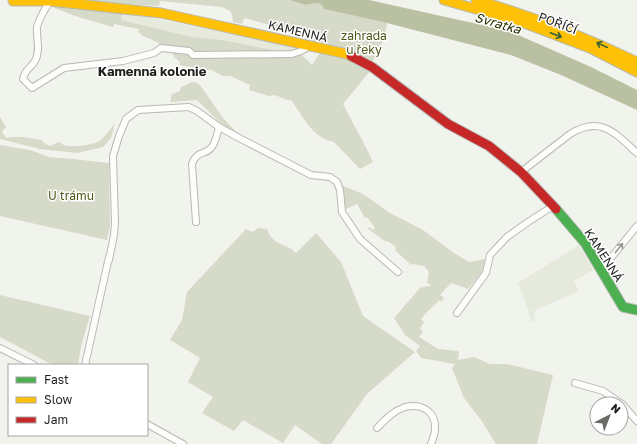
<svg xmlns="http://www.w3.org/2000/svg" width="637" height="444" viewBox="0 0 637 444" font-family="'Golos Text',sans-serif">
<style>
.built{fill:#e6eadd}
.green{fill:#d6dac8}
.water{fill:#bac1a3}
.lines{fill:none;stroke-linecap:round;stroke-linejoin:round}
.street-casing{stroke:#b7b9b4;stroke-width:8}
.fast-casing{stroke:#b7b9b4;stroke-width:11}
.slow-casing{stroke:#b7b9b4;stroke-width:11}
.jam-casing{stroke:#b7b9b4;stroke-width:11}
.street{stroke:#fdfdfc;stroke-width:6}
.fast{stroke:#4caf50;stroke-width:9}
.slow{stroke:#ffc107;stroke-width:9}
.jam{stroke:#c62828;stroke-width:9}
.oneway{stroke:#336034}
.oneway2{stroke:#999a98}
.labels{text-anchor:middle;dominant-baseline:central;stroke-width:3;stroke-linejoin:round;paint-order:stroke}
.street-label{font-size:12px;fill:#1f201d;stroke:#fff}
.park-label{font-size:12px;fill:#4d5917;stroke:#fff}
.water-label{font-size:13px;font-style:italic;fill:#2a3200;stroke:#fff}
.neighbourhood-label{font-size:13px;font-weight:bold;fill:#1f201d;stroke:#fff}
</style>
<rect width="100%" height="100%" fill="#f1f3ed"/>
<!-- built -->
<path class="built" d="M122,12L298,47V51L291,52L279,51L222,40L192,37L121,20Z
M579,245L593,270L574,281L579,291L534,311L535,321L532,322L522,292L518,283Z"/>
<!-- green -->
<path class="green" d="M66,0H289L306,5L315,3L321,4L324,9L387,23L385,37L372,63L304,42L306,35L244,18L242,24L233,22L232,14L230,11L222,7L160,1L159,6Z
M53,4L122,12L121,20L192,37L222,40L279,51L291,52L298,51L312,65L320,53L340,56L353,61L370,71L343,104C353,124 364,142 373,162L360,169L334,142C312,138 303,116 291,100H287L275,95L269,96L249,90L250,85L237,79L230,76H223L211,70L199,69L179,65L180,62L174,57L170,46L159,47V43L143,36L138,32L139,29L114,24L113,27L109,26C89,20 69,15 51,6Z
M192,82L197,83L200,85L223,118L238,134C225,130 207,109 197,100L170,102L172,94L180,91L181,87Z
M0,117L6,127L2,131L6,138L13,137H23L42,140L44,143L50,146L59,142C60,143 62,144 64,145C71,148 95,145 101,140C106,135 111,129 115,123L111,138L103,147L77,153L40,149L0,139Z
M0,145L30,150L49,157L72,159L109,163L110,227L107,240L0,216Z
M341,185L363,194L390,213L423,230L454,253L469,262L485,259L482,272L468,289L451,283L440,295L444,298L441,302L439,300C433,307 426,312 421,319L424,322L420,329L423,332L419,337L438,349L459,351L458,360L474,357L490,364H507L553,375L537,444H496L481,420L464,398L452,368L455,364L421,358L416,351L420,346L405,335L394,318L420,288L432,285L427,283L429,272L424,266L412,264L411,265L395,250L396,247L392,244L387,241L386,242L367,228L370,227L372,230L375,228L367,217L365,218L357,204L344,210V194Z
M258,228L267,229C273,247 286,242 296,253L316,233L341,262L363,316L415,352L367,394L331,444H322L295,425L283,443L243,420L234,431L202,413L213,397L188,382L200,358L170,340L182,320L187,292L246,229L253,232Z
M0,295L90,316L81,346L78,365H53L0,337Z"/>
<!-- water -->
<path class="water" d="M289,0H369L509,31L591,67L637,90V110L561,75L511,55L387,23L324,9L321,4L315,3L306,5Z"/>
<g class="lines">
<!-- street casing -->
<g class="street-casing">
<path id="street" d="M50,1C45,9 39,18 37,27C36,38 41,50 35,61C31,68 25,69 23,79L32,88L64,68L123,61L154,53L161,48L189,51L193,55L292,54L301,51L310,46
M521,172L570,134C601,115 615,133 637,153
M196,222L192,164C198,149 204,156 211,148C216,143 217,133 219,127
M109,260L114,235L115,223L113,156L119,136L126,119L138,110L189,107L197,111L219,127L241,139L311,175L330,177L337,182L340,190L342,212L360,239L398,272
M601,270L637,226
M457,313L486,273L490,255L507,237L528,222L553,206
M0,348L34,365
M85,365L109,257
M575,383L603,391L622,404L637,421
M147,424L183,444
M377,428C385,420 393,411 405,407C421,403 436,411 435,429C435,434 433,439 431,444"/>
</g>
<!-- fast casing -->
<g class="fast-casing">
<path id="fast" d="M556,209L585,243L623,307L637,310"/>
</g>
<!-- slow casing -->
<g class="slow-casing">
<path id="slow" d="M444,0L519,21L590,48L637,72
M476,0C532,16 585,37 637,62
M13,1H50L161,13L347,54L351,56"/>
</g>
<!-- jam casing -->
<g class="jam-casing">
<path id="jam" d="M351,56L372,67L448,124L489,146L521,172L556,209"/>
</g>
<!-- street -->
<use href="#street" class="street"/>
<!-- fast -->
<use href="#fast" class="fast"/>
<!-- slow -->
<use href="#slow" class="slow"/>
<!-- jam -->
<use href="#jam" class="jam"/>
</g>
<!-- one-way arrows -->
<defs><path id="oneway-shaft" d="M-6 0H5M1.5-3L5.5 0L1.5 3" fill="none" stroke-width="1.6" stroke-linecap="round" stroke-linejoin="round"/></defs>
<g class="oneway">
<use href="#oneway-shaft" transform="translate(556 35) rotate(21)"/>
<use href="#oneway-shaft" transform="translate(602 45) rotate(-155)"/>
</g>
<use class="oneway2" href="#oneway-shaft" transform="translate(619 248) rotate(-51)"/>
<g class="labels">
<!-- street labels -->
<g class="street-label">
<text transform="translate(558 23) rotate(21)">POŘÍČÍ</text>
<text transform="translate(298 31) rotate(13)">KAMENNÁ</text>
<text transform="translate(604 255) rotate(57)">KAMENNÁ</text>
</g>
<!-- park labels -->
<g class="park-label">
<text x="364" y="35">zahrada<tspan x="364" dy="14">u řeky</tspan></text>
<text x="71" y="195">U trámu</text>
</g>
<!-- water labels -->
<g class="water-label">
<text transform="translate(498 23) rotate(16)">Svratka</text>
</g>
<!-- neighbourhood labels -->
<g class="neighbourhood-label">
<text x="152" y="71">Kamenná kolonie</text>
</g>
</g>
<!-- legend -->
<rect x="8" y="364" width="140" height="72" fill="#ffffff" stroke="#a5a6a5"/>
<rect x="16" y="377" width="20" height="6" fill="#4caf50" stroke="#a5a6a5"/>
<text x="44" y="384" font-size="12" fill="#1f201d">Fast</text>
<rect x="16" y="397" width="20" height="6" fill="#ffc107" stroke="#a5a6a5"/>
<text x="44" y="404" font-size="12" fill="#1f201d">Slow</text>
<rect x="16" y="417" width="20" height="6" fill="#c62828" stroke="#a5a6a5"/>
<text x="44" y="424" font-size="12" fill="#1f201d">Jam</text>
<!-- north arrow -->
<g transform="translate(609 416) rotate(42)"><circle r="19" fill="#ffffff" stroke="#a5a6a5"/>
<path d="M0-3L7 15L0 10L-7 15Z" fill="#686a66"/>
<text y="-6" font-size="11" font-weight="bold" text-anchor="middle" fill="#1f201d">N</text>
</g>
</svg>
